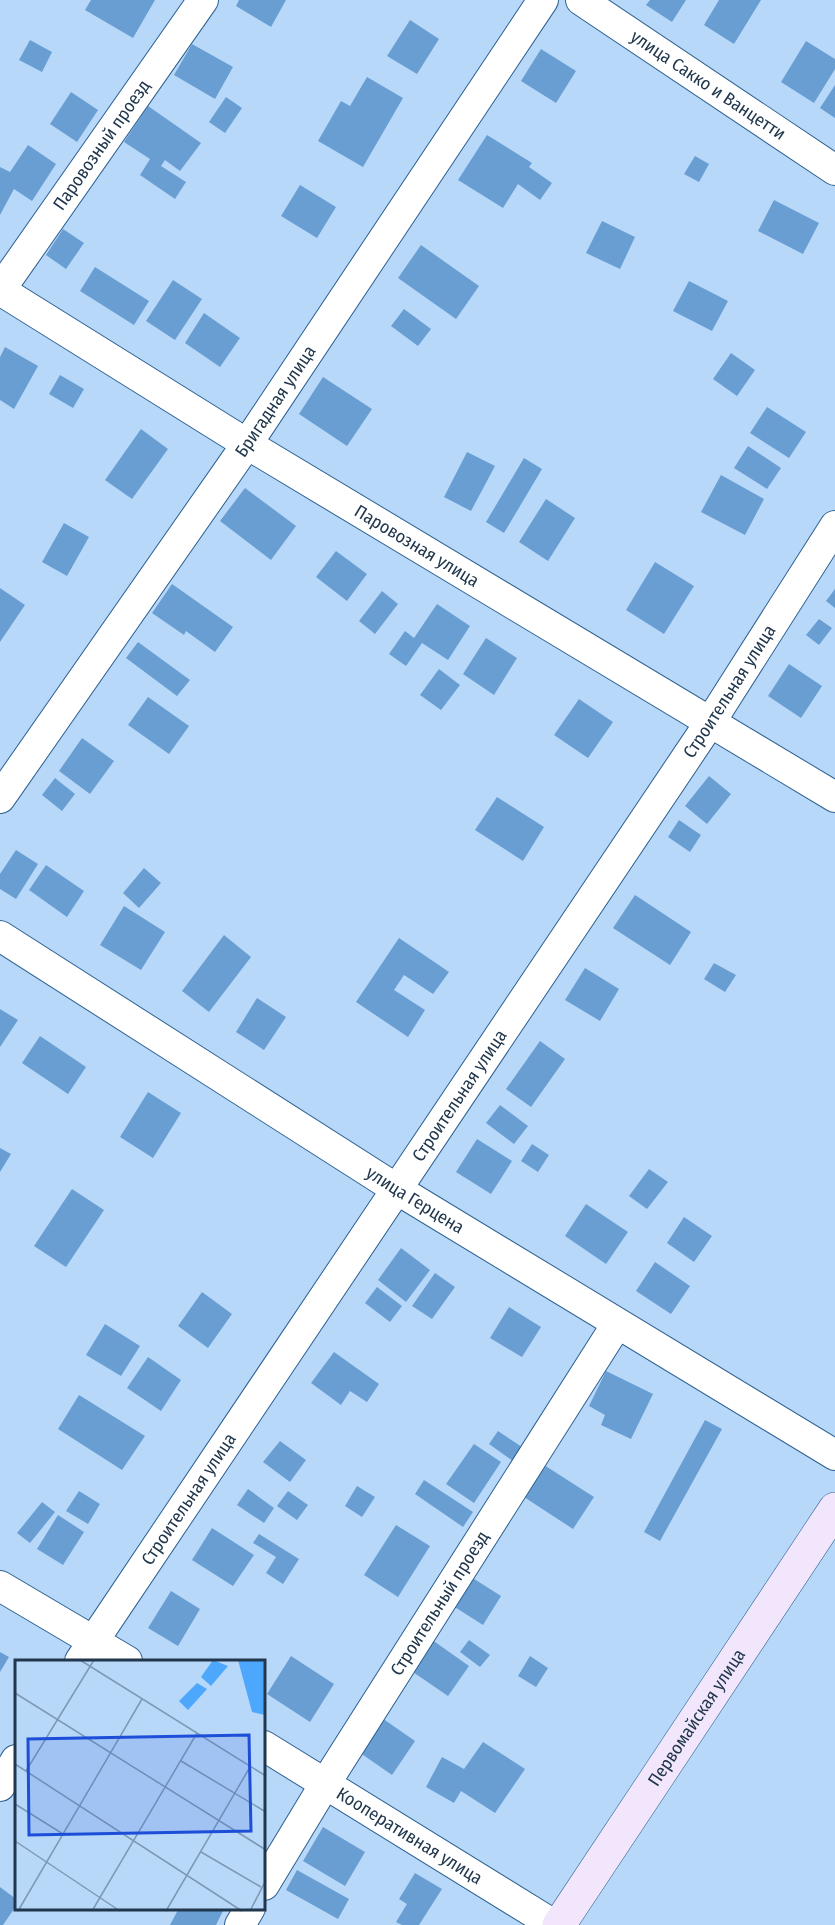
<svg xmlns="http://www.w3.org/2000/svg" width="835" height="1925" viewBox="0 0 835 1925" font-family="'Fira Sans Condensed',sans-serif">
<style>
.building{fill:#699ed3}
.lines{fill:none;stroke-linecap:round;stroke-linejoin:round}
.street-casing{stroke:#2c6091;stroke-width:32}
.secondary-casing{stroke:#2c6091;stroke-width:34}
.street{stroke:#fff;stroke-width:30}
.secondary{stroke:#f2e6fc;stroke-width:33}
.labels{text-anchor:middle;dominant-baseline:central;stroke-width:6;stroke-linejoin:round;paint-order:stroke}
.street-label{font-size:18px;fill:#21374d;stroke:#cfe4fb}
.inset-road{fill:none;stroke:#7c98b5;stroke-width:1.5}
.view{fill:#1d4ed8;fill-opacity:0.15;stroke:#1d4ed8;stroke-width:3}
.inset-edge{fill:none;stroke:#21374d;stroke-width:3}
</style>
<rect width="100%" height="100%" fill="#b8d8fa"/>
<!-- building -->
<path class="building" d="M91,0H155L133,38L85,10Z
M239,0H286L271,27L236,6Z
M650,0H686L672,22L646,5Z
M719,0H761L734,44L704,25Z
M410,20L439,39L417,74L387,56Z
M30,40L52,52L42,72L19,60Z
M806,41L835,59V69L814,103L781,82Z
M192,44L233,67L215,99L174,75Z
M541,49L576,71L556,103L521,81Z
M367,77L403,98L363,167L318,141L341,101L350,106Z
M835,85V118L820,108Z
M71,92L98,110L77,142L50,124Z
M226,97L242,108L225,133L209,122Z
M148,106L201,143L180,171L165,160L161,166L186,182L175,199L140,175L150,159L124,142Z
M487,135L532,163L529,167L552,183L540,200L518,184L503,208L458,180Z
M28,145L56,164L32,201L14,189L0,215V167L10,172Z
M695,156L709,164L699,182L684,174Z
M300,185L336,207L317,238L281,216Z
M774,200L819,223L803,254L758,231Z
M602,221L635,237L620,269L586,253Z
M63,229L84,243L66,269L46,255Z
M421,245L479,286L456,319L398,278Z
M95,267L149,301L134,325L80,291Z
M173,280L202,299L175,340L146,321Z
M689,281L728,301L712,331L673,311Z
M404,309L431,329L418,346L391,326Z
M204,313L240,338L220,367L185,343Z
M5,347L38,366L14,409L0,400V357Z
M731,353L755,370L737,396L713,379Z
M60,375L84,389L73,408L49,394Z
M323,377L372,409L347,446L299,414Z
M767,407L806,432L789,458L750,433Z
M141,429L168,449L132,499L105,480Z
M748,446L781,468L767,489L734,468Z
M467,452L495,466L471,511L444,497Z
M524,458L542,469L504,533L486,522Z
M721,475L764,499L745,535L701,512Z
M245,488L296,526L271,560L220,521Z
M546,499L575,518L548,561L519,542Z
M64,523L89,537L67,576L42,562Z
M336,551L367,574L347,601L316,577Z
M655,562L694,586L664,634L626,610Z
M172,584L233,627L215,652L186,631L184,635L152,613Z
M0,588L25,605L0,642Z
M835,589V608L826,601Z
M382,591L398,604L375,634L359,621Z
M437,604L470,626L448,660L422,643L406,666L389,654L405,631L414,638Z
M819,619L832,628L819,645L806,635Z
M486,638L517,658L494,695L463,674Z
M138,642L190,680L177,696L126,658Z
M789,664L822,686L801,718L768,696Z
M439,669L460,685L441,710L420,695Z
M148,697L189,726L169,754L128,725Z
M579,699L613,722L588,758L554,735Z
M82,738L114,761L90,794L59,771Z
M709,776L731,794L707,824L685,806Z
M55,778L75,794L62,811L42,795Z
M497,797L544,827L523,861L475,830Z
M679,820L701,835L690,852L668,837Z
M16,850L38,864L16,899L0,889V874Z
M46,865L84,891L67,917L29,890Z
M144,868L161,883L139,908L123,893Z
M635,895L691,932L670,965L613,928Z
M124,906L165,932L141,970L100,945Z
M224,935L251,957L209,1012L182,991Z
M399,938L449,972L433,994L404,975L394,990L425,1010L408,1037L356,1002Z
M714,963L736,975L725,992L704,979Z
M585,968L619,989L600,1021L565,1000Z
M257,998L286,1017L264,1050L236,1032Z
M0,1009L18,1020L0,1047Z
M40,1036L86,1067L68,1094L22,1063Z
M540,1041L565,1059L531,1107L506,1089Z
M148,1092L181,1113L153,1158L120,1137Z
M500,1105L528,1126L514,1144L486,1123Z
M477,1139L512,1161L491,1194L456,1172Z
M532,1144L549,1155L538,1172L521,1161Z
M0,1148L11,1154L0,1172Z
M649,1169L668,1182L647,1209L629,1196Z
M72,1189L104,1210L66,1267L34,1246Z
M586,1204L628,1232L606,1264L565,1236Z
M684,1217L712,1236L694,1262L667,1243Z
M401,1248L430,1270L406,1302L378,1280Z
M655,1262L690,1286L671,1314L636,1291Z
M435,1273L455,1287L432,1319L412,1306Z
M377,1287L402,1306L390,1322L365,1303Z
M202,1292L232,1314L208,1348L178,1326Z
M509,1307L541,1327L522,1357L490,1338Z
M105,1324L140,1346L121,1376L86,1355Z
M334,1352L379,1384L367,1402L350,1391L341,1405L311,1383Z
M148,1357L181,1380L161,1411L127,1388Z
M606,1371L653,1394L631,1439L601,1425L605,1415L589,1406Z
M79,1395L145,1436L122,1470L58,1429Z
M705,1420L722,1429L660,1541L644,1532Z
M498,1431L522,1447L513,1461L489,1444Z
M280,1441L306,1460L290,1482L263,1462Z
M474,1444L501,1462L474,1503L446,1484Z
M544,1465L594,1497L573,1529L524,1497Z
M424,1480L473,1512L463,1527L415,1494Z
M357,1486L375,1497L362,1517L345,1506Z
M248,1489L274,1508L264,1523L237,1505Z
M79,1491L100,1504L88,1524L66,1511Z
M288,1491L308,1505L297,1520L277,1506Z
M42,1502L55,1512L30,1543L17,1533Z
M58,1515L84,1532L63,1565L37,1549Z
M396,1525L430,1546L398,1597L364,1575Z
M212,1528L254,1555L233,1586L192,1560Z
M259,1534L299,1559L283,1584L266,1573L276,1557L253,1543Z
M468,1575L501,1596L483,1625L450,1604Z
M171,1591L200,1609L178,1646L148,1628Z
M428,1637L469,1666L448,1696L407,1668Z
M469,1640L490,1655L480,1667L460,1652Z
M0,1652L9,1657L0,1672Z
M291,1656L334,1684L310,1722L267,1694Z
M530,1656L548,1668L536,1687L518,1676Z
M379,1716L415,1741L392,1775L356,1750Z
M483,1742L525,1769L495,1813L461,1791L454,1803L426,1787L442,1757L464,1769Z
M323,1827L365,1852L345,1886L303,1861Z
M297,1870L349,1899L338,1919L286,1890Z
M415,1873L442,1889L419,1925H402L396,1922L407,1904L399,1899Z
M0,1887L16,1899V1906L3,1925H0Z
M179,1908H218L223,1911L216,1925H170Z"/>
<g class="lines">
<!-- street casing -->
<g class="street-casing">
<g id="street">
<path id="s1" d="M581,0L835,170"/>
<path id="s2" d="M0,290L247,444L835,797"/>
<path id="s3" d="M0,290L203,0"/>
<path id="s4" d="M0,798L247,444L543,0"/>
<path id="s5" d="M0,936L398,1190L835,1455"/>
<path d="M0,1586L127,1661"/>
<path id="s6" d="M80,1661L711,721L835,526"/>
<path id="s7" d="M264,1746L554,1925"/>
<path d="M0,1786L16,1760"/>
<path id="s8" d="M264,1885L325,1784L617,1324"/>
<path d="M240,1925L250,1908"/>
</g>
</g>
<!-- secondary casing -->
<g class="secondary-casing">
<g id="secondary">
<path id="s9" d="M559,1925L835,1509"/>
</g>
</g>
<!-- street -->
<use href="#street" class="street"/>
<!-- secondary -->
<use href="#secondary" class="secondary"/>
</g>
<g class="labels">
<!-- street labels -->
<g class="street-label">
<text stroke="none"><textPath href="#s1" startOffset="153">улица Сакко и Ванцетти</textPath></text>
<text stroke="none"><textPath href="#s3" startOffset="177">Паровозный проезд</textPath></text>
<text stroke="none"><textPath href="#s4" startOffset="483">Бригадная улица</textPath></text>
<text stroke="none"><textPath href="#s2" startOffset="489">Паровозная улица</textPath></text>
<text stroke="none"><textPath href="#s6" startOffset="1167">Строительная улица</textPath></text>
<text stroke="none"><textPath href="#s6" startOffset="681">Строительная улица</textPath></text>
<text stroke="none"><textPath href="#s5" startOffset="492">улица Герцена</textPath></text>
<text stroke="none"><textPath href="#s6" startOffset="195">Строительная улица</textPath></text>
<text stroke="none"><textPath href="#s8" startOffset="332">Строительный проезд</textPath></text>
<text stroke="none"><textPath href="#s9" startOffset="249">Первомайская улица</textPath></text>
<text stroke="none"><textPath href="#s7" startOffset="171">Кооперативная улица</textPath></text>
</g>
</g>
<!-- overview -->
<g transform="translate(15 1660)">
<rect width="250" height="250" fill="#b8d8fa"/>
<path d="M198,0L213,6L196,26L186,17ZM223,0H250V55L237,52ZM182,23L192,29L173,50L164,41Z" fill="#4da8fd"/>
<path class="inset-road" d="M65,0L251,116M0,33L251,190M166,101L251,152M0,104L227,251M11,111L79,0M0,144L48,174M0,181L105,251M186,192L246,227M3,251L127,39M77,251L182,73M151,251L235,107M235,251L251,220"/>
<path class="view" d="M234,75L236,171L14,175L13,79Z"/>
<rect width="250" height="250" class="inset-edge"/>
</g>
</svg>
